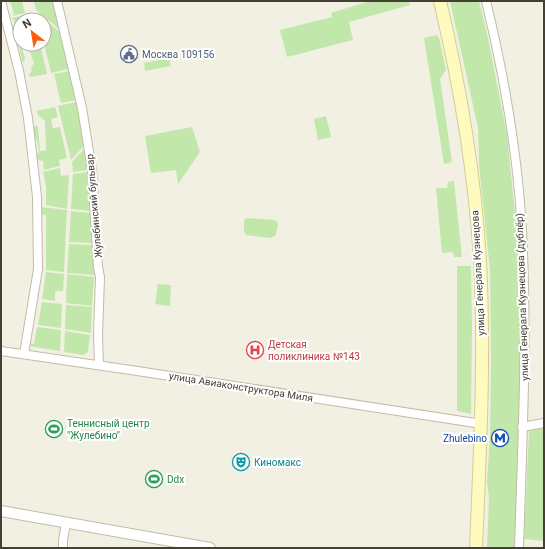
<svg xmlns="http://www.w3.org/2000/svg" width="545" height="549" viewBox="0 0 545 549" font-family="Roboto,sans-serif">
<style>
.green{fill:#c1e8aa}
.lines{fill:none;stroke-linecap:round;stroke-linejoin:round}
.minor-casing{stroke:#c0bca8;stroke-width:10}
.tertiary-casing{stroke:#c0bca8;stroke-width:12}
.secondary-casing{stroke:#d4cd91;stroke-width:14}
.minor{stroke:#fff;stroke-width:8}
.tertiary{stroke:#fff;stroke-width:10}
.secondary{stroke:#fffbc0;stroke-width:12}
.labels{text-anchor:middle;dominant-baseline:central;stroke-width:4;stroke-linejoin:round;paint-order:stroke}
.service-label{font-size:10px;fill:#4e5e75;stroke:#fff;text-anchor:start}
.street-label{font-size:10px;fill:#444033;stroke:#fff}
.health-label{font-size:10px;fill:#be3a42;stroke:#fff;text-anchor:start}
.leisure-label{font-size:10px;fill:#27864d;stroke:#fff;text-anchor:start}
.transit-label{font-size:10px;fill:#164399;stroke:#fff;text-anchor:end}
.culture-label{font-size:10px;fill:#0d838f;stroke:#fff;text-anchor:start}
</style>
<rect width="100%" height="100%" fill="#f2f0e3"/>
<!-- green -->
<path class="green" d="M10,1H22L25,13L11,16L14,14Z
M34,1H53L59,29L36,10Z
M370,1H409L410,5L349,22L353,40L287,57L280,30L332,17L331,13Z
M450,1H479L488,38L507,135L517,233L521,339L517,504L514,548H487L489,498L487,481L490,437L491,360L490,270L479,164L478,128Z
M37,13L60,32L68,69L51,73L44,44V20H38Z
M33,14L34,20H20V35L18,36L25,58L24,62L22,61L14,20L11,18Z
M437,35L439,38L446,70L440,79L452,162L444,164L424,38Z
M27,44H34L35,49L41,48L47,74L30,77L29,74L32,71L31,68L34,63Z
M169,58L171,66L145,71L144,63Z
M69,71L76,100L61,103L54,74Z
M76,102L84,146L71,160L58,106Z
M55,107L58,117L51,119L53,128L60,127L67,158L59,160L60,166L44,170L43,161L37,160L36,154L39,153L37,140L33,138L32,130L36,125L38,127L40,151L46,150L45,121L37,114V111Z
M326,116L331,137L318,140L314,119Z
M192,127L200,152L178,184L176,170L151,173L145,136Z
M85,148L87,170L73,172L72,162Z
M60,168L61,176L69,175L67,209L46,205V186L43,172Z
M87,172L90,211L71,209L73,174Z
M454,181L462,257H454L453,252L442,253L436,188H447L448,182Z
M41,207L67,210L64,272L46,270V215L40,214Z
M71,211L90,213L92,243L69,242Z
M247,218L274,220L276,221L278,224L276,235L271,238L246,235L244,231V220Z
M69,244L92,245L94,275L67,273Z
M457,266H471L472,328L471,414L457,411Z
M46,272L64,274L63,291H55V301L42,299Z
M67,274L94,277L92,306L66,303Z
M158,284L171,285L170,306L155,304Z
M42,302L62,304L61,328L38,325Z
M66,305L92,307L91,333L65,329Z
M37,327L61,330L60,351L29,346V343L34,344Z
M65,331L90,335L88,352L83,355L64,352Z
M544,428V541L524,539L529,431Z"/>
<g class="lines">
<!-- minor casing -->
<g class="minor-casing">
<path id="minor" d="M1,1L19,71L28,118L37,197L38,269L24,354
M57,1L82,108L92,170L98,267L100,277L98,335L99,365
M486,1C506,83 520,167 523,252C527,351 522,449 519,548
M1,351L144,372L482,424
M522,427L544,423
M63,548V541L66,522"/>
</g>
<!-- tertiary casing -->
<g class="tertiary-casing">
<path id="tertiary" d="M1,511L210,548"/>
</g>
<!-- secondary casing -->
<g class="secondary-casing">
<path id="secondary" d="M440,1C460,86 475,173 480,261C485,357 480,452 476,548"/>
</g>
<!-- minor -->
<use href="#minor" class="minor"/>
<!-- tertiary -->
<use href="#tertiary" class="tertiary"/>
<!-- secondary -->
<use href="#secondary" class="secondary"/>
</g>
<!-- icons -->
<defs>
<g id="civic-ring" transform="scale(0.9)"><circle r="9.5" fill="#fff" stroke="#5c6f8a" stroke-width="1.5"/><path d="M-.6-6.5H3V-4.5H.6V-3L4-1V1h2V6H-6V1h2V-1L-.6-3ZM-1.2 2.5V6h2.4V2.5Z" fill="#5c6f8a"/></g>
<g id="hospital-ring" transform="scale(0.9)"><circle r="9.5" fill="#fff" stroke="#e0444e" stroke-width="1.5"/><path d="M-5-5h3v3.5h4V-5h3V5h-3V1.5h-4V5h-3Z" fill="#e0444e"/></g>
<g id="stadium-ring" transform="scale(0.9)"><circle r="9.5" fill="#fff" stroke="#2e9e5b" stroke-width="1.5"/><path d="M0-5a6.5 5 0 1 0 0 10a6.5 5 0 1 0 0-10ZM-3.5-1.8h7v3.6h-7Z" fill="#2e9e5b"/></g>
<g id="metro-ring" transform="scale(0.9)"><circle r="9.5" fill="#fff" stroke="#1a4fb4" stroke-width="1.5"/><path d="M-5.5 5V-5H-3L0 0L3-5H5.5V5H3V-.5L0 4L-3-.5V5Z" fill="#1a4fb4"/></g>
<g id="theatre-ring" transform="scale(0.9)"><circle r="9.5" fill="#fff" stroke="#0f9aa8" stroke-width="1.5"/><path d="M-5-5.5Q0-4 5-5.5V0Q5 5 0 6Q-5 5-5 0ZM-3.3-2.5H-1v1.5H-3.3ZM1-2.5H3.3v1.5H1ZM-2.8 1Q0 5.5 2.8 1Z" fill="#0f9aa8"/></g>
</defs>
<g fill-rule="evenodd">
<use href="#civic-ring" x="129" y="54"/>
<use href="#hospital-ring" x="255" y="350"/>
<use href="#stadium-ring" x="54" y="429"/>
<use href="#metro-ring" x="500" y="438"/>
<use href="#theatre-ring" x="241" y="462"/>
<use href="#stadium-ring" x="154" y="479"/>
</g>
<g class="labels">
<!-- service labels -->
<g class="service-label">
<text x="142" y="54">Москва 109156</text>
</g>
<!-- street labels -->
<g class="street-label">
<text transform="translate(94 206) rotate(-95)">Жулебинский бульвар</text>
<text transform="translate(478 273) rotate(-93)">улица Генерала Кузнецова</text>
<text transform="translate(522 297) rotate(-92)">улица Генерала Кузнецова (дублёр)</text>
<text transform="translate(241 387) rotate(9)">улица Авиаконструктора Миля</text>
</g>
<!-- health labels -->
<g class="health-label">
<text x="268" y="344">Детская<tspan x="268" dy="12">поликлиника №143</tspan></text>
</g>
<!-- leisure labels -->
<g class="leisure-label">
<text x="67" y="423">Теннисный центр<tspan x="67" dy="12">"Жулебино"</tspan></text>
<text x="167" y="479">Ddx</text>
</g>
<!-- transit labels -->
<g class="transit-label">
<text x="487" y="438">Zhulebino</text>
</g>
<!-- culture labels -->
<g class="culture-label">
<text x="254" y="462">Киномакс</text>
</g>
</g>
<!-- border -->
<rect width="545" height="549" fill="none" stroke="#444033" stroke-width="4"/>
<!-- north arrow -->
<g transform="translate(32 32) rotate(329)"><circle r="19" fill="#ffffff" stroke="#b4b3ad"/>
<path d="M0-3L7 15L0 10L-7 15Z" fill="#fe5b0e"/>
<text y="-6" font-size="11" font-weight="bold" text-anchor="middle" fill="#444033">N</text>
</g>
</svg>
